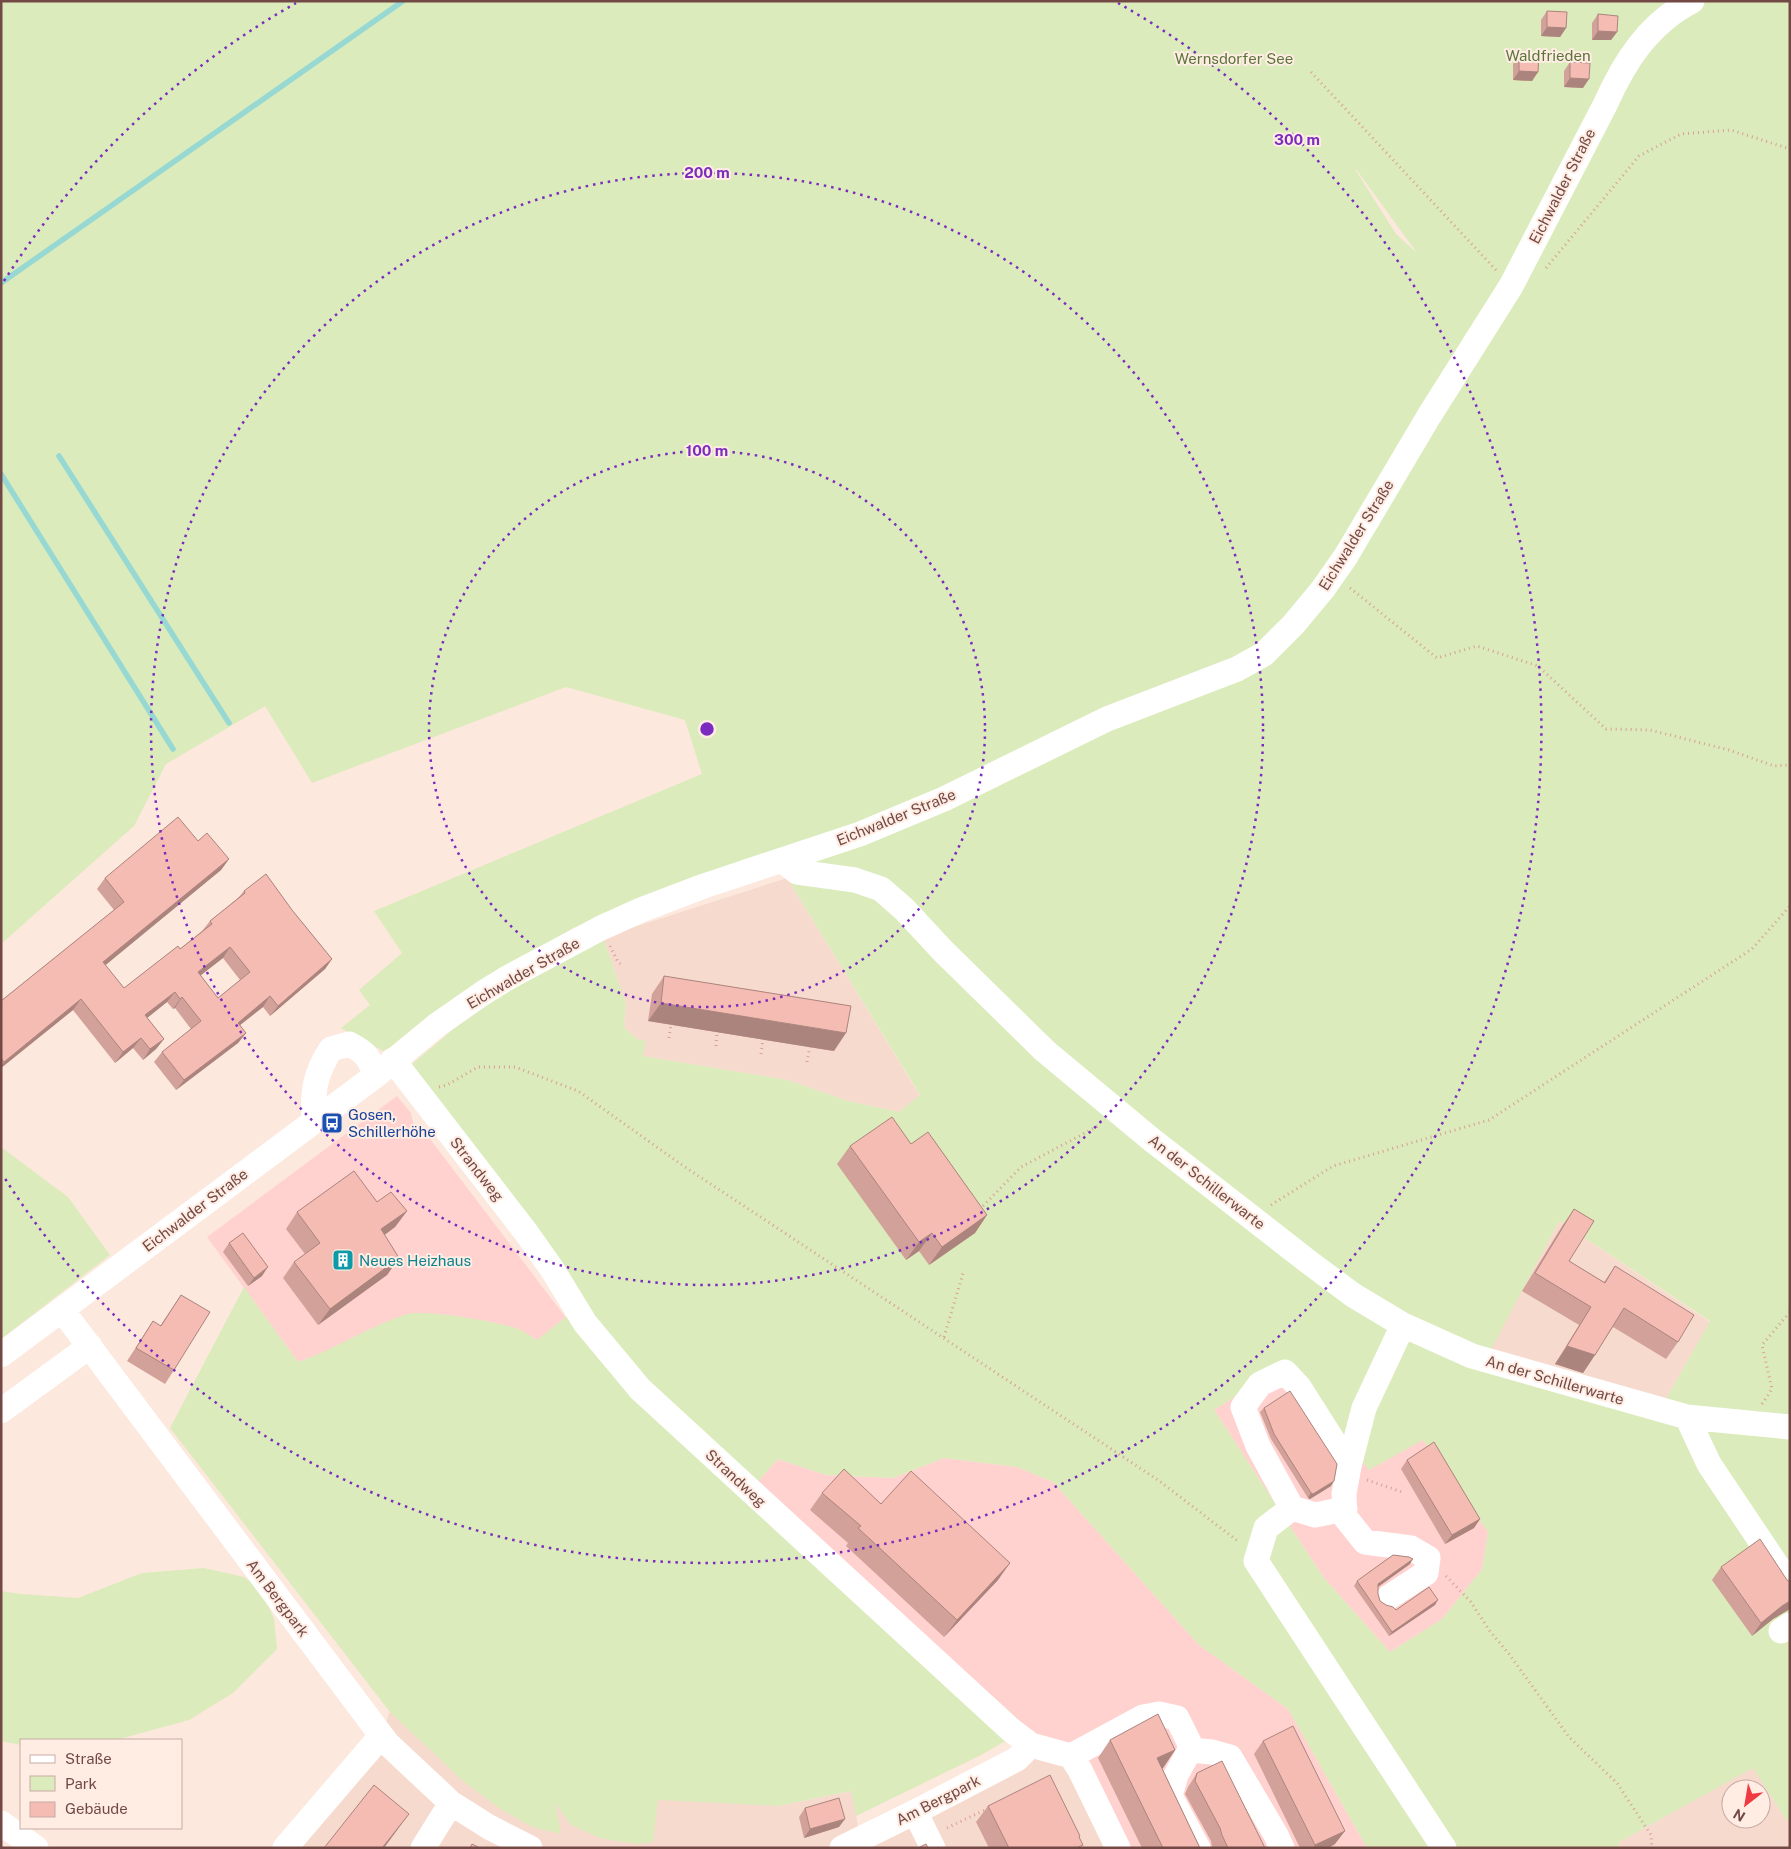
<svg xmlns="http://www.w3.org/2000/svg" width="1791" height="1849" viewBox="0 0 1791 1849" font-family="'Public Sans',sans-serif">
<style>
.residential{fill:#f7dace;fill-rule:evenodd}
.commercial{fill:#ffd1cf}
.green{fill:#dbebbb;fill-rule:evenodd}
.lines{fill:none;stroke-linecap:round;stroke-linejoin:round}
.stream{stroke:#97d9d2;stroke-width:5.5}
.path{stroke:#d89f97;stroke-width:3;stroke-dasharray:1 4;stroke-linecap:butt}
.minor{stroke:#fff;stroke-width:25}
.wall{fill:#d2a29a;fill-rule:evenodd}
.shaded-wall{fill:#ab847d}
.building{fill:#f4bcb3;stroke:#ab847d;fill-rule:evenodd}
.ring{fill:none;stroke:#7b2cbf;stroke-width:2.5;stroke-dasharray:2.5 5}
.labels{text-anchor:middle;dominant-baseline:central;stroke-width:4;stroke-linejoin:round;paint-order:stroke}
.park-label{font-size:15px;fill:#5a743a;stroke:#ffede4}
.street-label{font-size:15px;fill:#734945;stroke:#ffede4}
.transit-label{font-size:15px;fill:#164399;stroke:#ffede4;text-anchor:start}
.culture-label{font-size:15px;fill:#0d838f;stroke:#ffede4;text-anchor:start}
.centre{fill:#7b2cbf;stroke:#ffede4;stroke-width:2.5}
.ring-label{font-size:15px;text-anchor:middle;font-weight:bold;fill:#7b2cbf;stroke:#ffede4;stroke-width:4;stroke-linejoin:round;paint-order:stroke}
</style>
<rect width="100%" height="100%" fill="#fde8dd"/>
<!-- residential -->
<path class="residential" d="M787,878L920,1096L900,1112L848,1101L788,1080L643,1056L637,1039L624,1027L626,1004L603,937Z
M1559,1221L1710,1322L1662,1406L1487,1355Z
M397,1692L778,1806L852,1791L860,1839L1017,1759L1071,1756L1118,1848H293L381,1736Z
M1753,1767L1787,1821L1790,1820V1848H1620L1619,1842ZM1731,1789H1761V1819H1731Z"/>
<!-- commercial -->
<path class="commercial" d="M397,1096L411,1113L415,1133L420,1139H430L566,1318L537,1340L520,1330L317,1355L298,1362L207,1237Z
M1284,1365L1423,1440L1488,1532L1482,1569L1442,1619L1390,1652L1324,1578L1214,1410Z
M944,1458L1017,1467L1053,1482L1199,1645L1288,1709L1367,1848H1124L1043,1739L1011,1717L755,1485L778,1459L826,1475L893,1478Z"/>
<!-- green -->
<path class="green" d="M1,1H1790V1820L1787,1821L1753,1768L1619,1842L1620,1848H1367L1288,1709L1199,1645L1053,1482L1017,1467L944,1458L893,1478L826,1475L778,1459L755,1485L1028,1728L981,1755L856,1816L851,1791L778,1806L658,1800L653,1842L636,1844L600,1838L571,1825L555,1803L561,1834L532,1827L499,1808L463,1781L390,1712L170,1428L244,1287L298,1362C336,1349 369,1326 407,1314C426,1309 502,1322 521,1330C526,1333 532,1337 537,1340L582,1304L411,1065L489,999L603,937L626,1004L624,1027L637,1039L646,1041L643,1056L788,1080L848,1101L899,1112L920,1095L787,878L792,844L573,928L520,960L385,1052L341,1028L370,1005L359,990L402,953L374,911L702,774L685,720L566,687L312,783L265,706L166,764L134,826L1,944ZM1355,169H1356L1417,253L1396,234ZM1559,1221L1710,1321L1662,1406L1488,1355ZM1284,1365L1369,1470L1423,1440L1488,1532L1482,1569L1442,1619L1390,1652L1324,1578L1214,1410Z
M1,1147L68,1197L110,1255L1,1339Z
M204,1568L244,1577L262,1591L274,1619L277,1649L233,1693L189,1720L116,1740H21V1745L1,1741V1591L21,1594L78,1598L142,1573Z"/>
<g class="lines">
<!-- stream -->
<path class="stream" d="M1,283L403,1
M59,456L229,723
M1,474L173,749"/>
<!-- path -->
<path class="path" d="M1311,72L1496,270
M1546,268L1639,156L1681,134L1731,130L1790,149
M1350,588L1437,658L1477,646L1538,666L1606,729L1650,730L1729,750L1774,766L1790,765
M610,946L618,962L623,966
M669,1038L671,1024
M716,1046L717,1031
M761,1054L763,1039
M807,1062L810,1046
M439,1087L447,1085L478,1067H515L578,1091L685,1167L1158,1480L1239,1542
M1271,1205L1333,1166L1489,1120L1752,949L1790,906
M983,1206L1021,1167L1100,1125
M944,1337L964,1270
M1762,1404L1772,1389L1762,1345L1790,1312
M1367,1480L1402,1492
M1446,1576L1471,1602L1489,1630L1509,1654L1569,1737L1617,1783L1651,1835L1652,1848
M947,1828L989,1808"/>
<!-- minor -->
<path class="minor" d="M783,861L797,872L855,880L881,889L904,909L943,951L1045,1051L1152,1140L1310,1263L1353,1295L1403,1325L1472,1356L1687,1417L1790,1427
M393,1060L525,1231L552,1269L585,1323L640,1389L1011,1730L1031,1745L1071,1756L1080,1770L1118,1848
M314,1121C312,1093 315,1073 331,1049L349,1044C365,1052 370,1057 375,1076
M62,1310L387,1743L451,1803L489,1827L530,1848
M1,1355L375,1076L437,1025L483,993L509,977L601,928L641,910L704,886L860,834L944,799L1107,719L1237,669L1264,654L1293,625L1323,589L1346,556L1429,416L1511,286L1605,105C1624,62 1649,23 1692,1
M1,1411L90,1346
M1687,1417L1709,1464L1790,1585
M1292,1508L1266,1528L1256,1561L1444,1848
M1345,1509L1315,1515L1292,1508L1258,1446L1243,1407L1260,1384L1285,1372L1299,1387L1349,1466
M1389,1597L1426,1573L1428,1558L1411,1548L1365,1542L1345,1517L1344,1494L1349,1466L1364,1408L1403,1325
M1781,1631L1790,1625
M1190,1750L1212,1752L1230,1757L1276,1835L1282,1848
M1071,1756L1143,1717L1159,1714L1177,1718L1189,1742L1190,1750L1176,1775L1170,1796L1198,1848
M915,1812L933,1848
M1,1823L36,1848
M285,1848L381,1736
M423,1848L451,1803
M842,1848L915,1812L1017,1759L1031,1745"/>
</g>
<!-- wall -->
<path class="wall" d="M1547,11L1566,28L1560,37L1541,36V20Z
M1598,14L1617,32L1611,40H1592V23Z
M1519,55L1538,72L1532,81L1513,80V64Z
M1570,62L1583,88L1564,87V71Z
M198,841L229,859L221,870L105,965L124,988L180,949L202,931L210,921L238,898L244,891L292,910L332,959L325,969L270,1016L263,1007L240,1025L246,1033L238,1043L176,1090L154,1062L162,1052L191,1029L175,1008L173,1009L167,1002L147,1018L164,1039L156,1049L143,1060L133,1048L115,1063L73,1010L1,1068V1001L114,910L97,889L105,878ZM223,958L240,980L218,998L200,975Z
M664,976L834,1051L648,1021L652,994Z
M911,1144L987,1215L975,1233L929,1265L919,1251L906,1260L837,1164L850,1146Z
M377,1202L407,1211L395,1227L384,1235L399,1258L387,1275L318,1325L283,1278L294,1262L305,1254L286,1229L297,1212Z
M1574,1209L1569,1261L1604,1282L1615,1266L1678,1342L1666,1359L1613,1327L1583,1373L1555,1364L1579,1325L1522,1291L1562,1226Z
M229,1243L262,1276L248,1286L223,1252Z
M181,1295L174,1370L165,1384L127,1361L153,1321L160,1326Z
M1264,1408L1331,1486L1310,1499L1308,1498L1271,1439L1260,1412Z
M1407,1460L1480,1519L1474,1528L1445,1544L1401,1469Z
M822,1493L881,1504L998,1580L944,1637L846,1546L848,1543L810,1510Z
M1410,1564L1378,1587V1594L1380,1601L1386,1605L1396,1610L1435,1605L1389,1636L1354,1586L1357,1581Z
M1721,1567L1787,1580L1790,1582V1609L1773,1619L1752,1636L1712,1580Z
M1110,1740L1175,1750L1163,1768H1162L1200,1848H1142L1098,1758Z
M1263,1741L1335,1844L1328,1848H1300L1254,1754Z
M1197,1773L1265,1848H1212L1211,1841L1185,1794L1188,1787Z
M988,1806L1080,1836L1079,1837L1080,1848H989L976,1822Z
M805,1808L839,1827L804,1838L799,1817Z"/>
<!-- shaded-wall -->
<path class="shaded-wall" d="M1547,27L1566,28L1560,37L1541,36Z
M1598,31L1617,32L1611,40H1592Z
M1519,71L1538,72L1532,81L1513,80Z
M1570,78L1589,79L1583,88L1564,87Z
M229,859L221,870L96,973L103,962Z
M230,947L223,958L191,983L198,972Z
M332,959L325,969L270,1016L278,1006Z
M175,992L167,1002L137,1026L145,1015Z
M270,996L263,1007L230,1033L238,1023Z
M182,997L175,1008L173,1009L180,999Z
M81,999L73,1010L1,1068V1066L4,1062Z
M661,1003L846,1033L834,1051L648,1021Z
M246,1033L238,1043L176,1090L184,1080Z
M141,1038L133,1048L115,1063L123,1052Z
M164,1039L156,1049L143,1060L150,1049Z
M407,1211L395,1227L370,1246L381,1229Z
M987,1215L975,1233L929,1265L942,1247Z
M932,1233L919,1251L906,1260L919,1242Z
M399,1258L387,1275L318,1325L330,1309Z
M268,1267L262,1276L248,1286L254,1278Z
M1567,1346L1595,1355L1583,1373L1555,1364Z
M1334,1481L1331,1486L1310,1499L1308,1498L1311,1493Z
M1480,1519L1474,1528L1445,1544L1452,1535Z
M1413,1559L1410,1564L1375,1589L1378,1584Z
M1010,1563L998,1580L944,1637L957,1620Z
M1438,1600L1435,1605L1389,1636L1392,1632Z
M1790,1601V1609L1773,1619L1752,1636L1761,1623L1782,1606Z
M1175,1750L1163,1768L1144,1776L1157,1758Z
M409,1814L384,1848H382Z
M845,1819L839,1827L804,1838L810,1829Z
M1345,1831L1335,1844L1328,1848H1313L1315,1845Z"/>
<!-- building -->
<path class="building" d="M1547,11L1567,12L1566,28L1547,27Z
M1598,14L1618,16L1617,32L1598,31Z
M1519,55L1539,56L1538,72L1519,71Z
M1570,62L1590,63L1589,79L1570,78Z
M178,817L198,841L207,833L229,859L103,962L124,988L178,946L180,949L212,924L210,921L245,893L244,891L266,874L292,910L332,959L278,1006L270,996L238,1023L246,1033L184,1080L162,1052L201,1021L182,997L180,999L175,992L145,1015L164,1039L150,1049L141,1038L123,1052L81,999L4,1062L1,1058V1001L124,902L105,878ZM230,947L250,972L218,998L198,972Z
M664,976L851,1006L846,1033L661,1003Z
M892,1117L911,1144L928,1132L987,1215L942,1247L932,1233L919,1242L850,1146Z
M354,1171L377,1202L391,1192L407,1211L381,1229L399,1258L330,1309L294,1262L320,1243L297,1212Z
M1574,1209L1594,1221L1569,1261L1605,1283L1615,1266L1694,1315L1678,1342L1624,1308L1595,1355L1567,1346L1591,1307L1535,1273Z
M243,1233L268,1267L254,1278L229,1243Z
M181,1295L210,1312L174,1370L136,1348L153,1321L161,1326Z
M1290,1391L1337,1464L1334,1481L1313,1494L1311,1493L1274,1434L1264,1408Z
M1434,1442L1480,1519L1452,1535L1407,1460Z
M844,1469L881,1504L911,1471L1010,1563L957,1620L858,1528L861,1526L822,1493Z
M1760,1539L1787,1580L1790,1582V1601L1782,1606L1761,1623L1721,1567Z
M1393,1555L1409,1557L1413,1559L1378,1584V1594L1380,1601L1386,1605L1393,1607L1396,1610L1429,1587L1438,1600L1392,1632L1357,1581Z
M1158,1714L1175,1750L1157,1758L1200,1848H1163L1110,1740Z
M1293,1726L1345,1831L1315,1845L1263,1741Z
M1222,1761L1265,1848H1228L1222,1835L1220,1828L1195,1781L1197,1773Z
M1050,1775L1080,1836L1079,1837L1083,1845L1076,1848H1009L988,1806Z
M374,1785L409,1814L382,1848H324Z
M839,1798L845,1819L810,1829L805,1808Z
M472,1844L480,1848H470Z
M926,1844L928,1848H918Z"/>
<!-- distance rings -->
<g class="ring">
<circle cx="707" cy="729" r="278"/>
<circle cx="707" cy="729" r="556"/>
<path d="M4 281A834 834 0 0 1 296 3M1118 3A834 834 0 1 1 4 1177"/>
</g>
<!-- icons -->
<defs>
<g id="bus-square" transform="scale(1.125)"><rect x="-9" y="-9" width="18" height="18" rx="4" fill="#1a4fb4" stroke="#ffede4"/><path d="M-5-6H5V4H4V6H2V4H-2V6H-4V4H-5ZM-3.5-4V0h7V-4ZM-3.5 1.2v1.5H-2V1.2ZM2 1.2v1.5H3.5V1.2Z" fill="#fff"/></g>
<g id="building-square" transform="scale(1.125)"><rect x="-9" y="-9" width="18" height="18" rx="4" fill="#0f9aa8" stroke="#ffede4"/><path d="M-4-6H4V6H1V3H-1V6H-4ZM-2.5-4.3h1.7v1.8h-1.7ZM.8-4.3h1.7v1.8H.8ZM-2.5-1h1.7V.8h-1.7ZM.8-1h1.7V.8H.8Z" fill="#fff"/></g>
</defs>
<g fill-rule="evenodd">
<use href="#bus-square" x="332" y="1123"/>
<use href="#building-square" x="343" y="1260"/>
</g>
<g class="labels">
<!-- park labels -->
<g class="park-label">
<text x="1548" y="55">Waldfrieden</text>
<text x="1234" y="58">Wernsdorfer See</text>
</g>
<!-- street labels -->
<g class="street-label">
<text transform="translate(1562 186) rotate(-63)">Eichwalder Straße</text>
<text transform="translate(1356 535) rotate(-58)">Eichwalder Straße</text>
<text transform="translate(896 817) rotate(-22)">Eichwalder Straße</text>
<text transform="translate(523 973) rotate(-30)">Eichwalder Straße</text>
<text transform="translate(477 1169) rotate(52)">Strandweg</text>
<text transform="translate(1207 1182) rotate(38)">An der Schillerwarte</text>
<text transform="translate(195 1210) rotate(-37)">Eichwalder Straße</text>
<text transform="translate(1555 1380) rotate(16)">An der Schillerwarte</text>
<text transform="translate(736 1478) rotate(43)">Strandweg</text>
<text transform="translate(278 1598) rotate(53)">Am Bergpark</text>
<text transform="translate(938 1800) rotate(-27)">Am Bergpark</text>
</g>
<!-- transit labels -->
<g class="transit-label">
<text x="348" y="1114">Gosen,<tspan x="348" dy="17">Schillerhöhe</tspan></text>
</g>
<!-- culture labels -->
<g class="culture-label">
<text x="359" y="1260">Neues Heizhaus</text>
</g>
</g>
<circle cx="707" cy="729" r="8" class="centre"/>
<g class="ring-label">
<text x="1297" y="145">300 m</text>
<text x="707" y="178">200 m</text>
<text x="707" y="456">100 m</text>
</g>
<!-- border -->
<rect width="1791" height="1849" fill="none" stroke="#734945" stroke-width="5"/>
<!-- legend -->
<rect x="20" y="1739" width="162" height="90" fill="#ffede4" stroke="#c7aba4"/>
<rect x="30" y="1755" width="25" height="8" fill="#ffffff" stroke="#c7aba4"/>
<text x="65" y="1764" font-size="15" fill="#734945">Straße</text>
<rect x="30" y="1776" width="25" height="15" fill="#dbebbb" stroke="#c7aba4"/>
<text x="65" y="1789" font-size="15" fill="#734945">Park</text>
<rect x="30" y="1802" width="25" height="15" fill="#f4bcb3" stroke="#c7aba4"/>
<text x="65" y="1814" font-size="15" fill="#734945">Gebäude</text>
<!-- north arrow -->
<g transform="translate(1746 1804) rotate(211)"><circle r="24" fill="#ffede4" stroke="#c7aba4"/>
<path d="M0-4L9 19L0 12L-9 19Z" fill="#ef3a41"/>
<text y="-8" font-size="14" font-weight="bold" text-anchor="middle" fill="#734945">N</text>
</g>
</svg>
